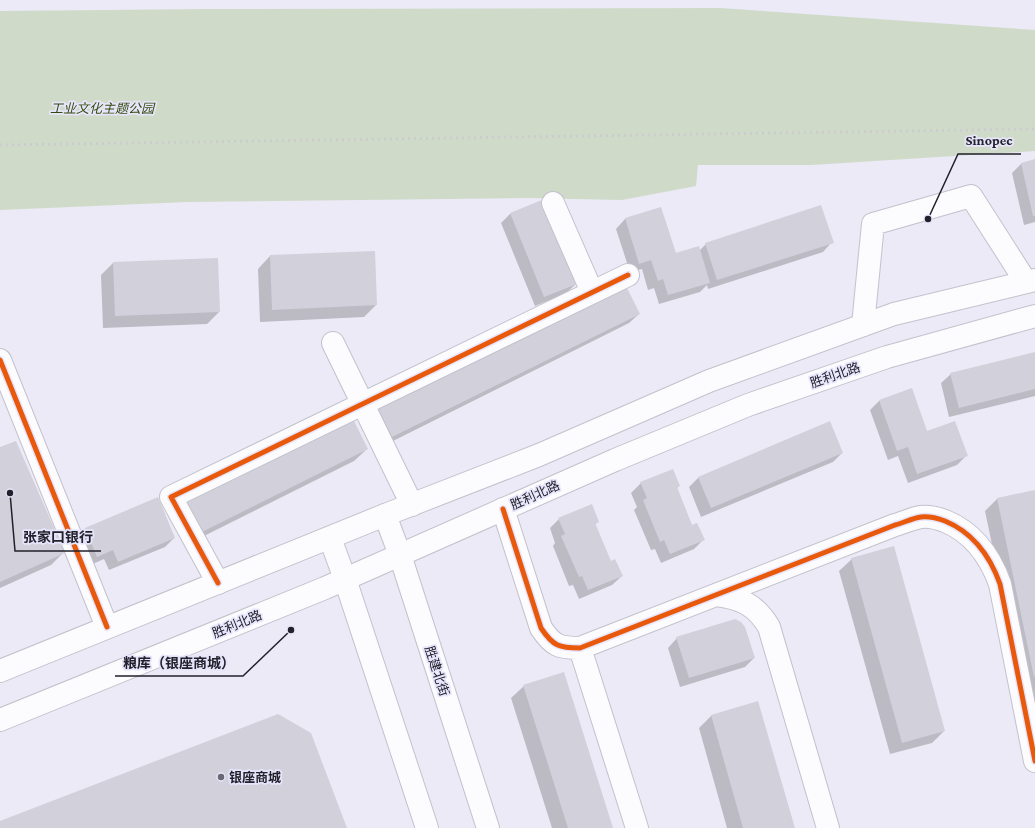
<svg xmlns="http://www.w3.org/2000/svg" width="1035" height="828" viewBox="0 0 1035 828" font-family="'Crimson Pro','Noto Sans SC',serif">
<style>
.green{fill:#d0dac9}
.shadow{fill:#0003}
.building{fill:#d1d0db}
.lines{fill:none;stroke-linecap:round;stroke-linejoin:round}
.minor-casing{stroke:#c3c1cc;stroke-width:24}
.major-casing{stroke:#c3c1cc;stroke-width:24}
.highway-casing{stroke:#c3c1cc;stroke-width:24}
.minor{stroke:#fcfcfe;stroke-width:22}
.major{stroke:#fcfcfe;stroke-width:22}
.highway{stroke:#fcfcfe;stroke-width:22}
.rail{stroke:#ccccd0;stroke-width:3;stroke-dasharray:2 4;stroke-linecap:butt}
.cycleway-casing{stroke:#e7e5fb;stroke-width:8}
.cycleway{stroke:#e8590c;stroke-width:5}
.poi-dot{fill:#686772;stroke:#e7e5fb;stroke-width:1.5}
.labels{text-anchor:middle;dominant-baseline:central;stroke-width:3.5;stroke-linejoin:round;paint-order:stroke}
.park-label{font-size:13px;font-style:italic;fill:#334b0a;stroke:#e7e5fb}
.street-label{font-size:13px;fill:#22212b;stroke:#e7e5fb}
.poi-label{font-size:13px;font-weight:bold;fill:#22212b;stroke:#e7e5fb;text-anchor:start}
.leader{fill:none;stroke:#22212b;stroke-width:1.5}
.callout-dot{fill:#22212b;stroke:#e7e5fb;stroke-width:1.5}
.callout-label{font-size:14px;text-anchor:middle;font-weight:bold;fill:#22212b;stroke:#e7e5fb;stroke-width:3.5;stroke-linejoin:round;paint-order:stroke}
</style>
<rect width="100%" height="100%" fill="#ebeaf6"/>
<!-- green -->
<path class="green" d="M720,8L1035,30V151L811,165H698L696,186L622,200L528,198L187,202L0,210V11L209,9Z"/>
<!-- shadow -->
<path class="shadow" d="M1035,160V222L1024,225L1012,173L1021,164Z
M541,201L576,284L566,293L535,306L501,223L510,214Z
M660,208L675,254L699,251L706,244L832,242L823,252L708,289L707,285L700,292L659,304L654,288L648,290L642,269L630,272L616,229L625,219Z
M270,256L376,305L364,317L260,322L258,269Z
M113,263L219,312L207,324L103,328L101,275Z
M639,314L629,323L383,446L369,419L379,410Z
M1035,353V396L949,417L941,383L951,374Z
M911,389L927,432L967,455L957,465L908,483L898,456L888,460L870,410L879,401Z
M830,423L842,453L833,462L701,517L689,487L698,478Z
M0,449L63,553L51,565L0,588Z
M367,449L354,461L186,545L171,515Z
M641,483L679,486L676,489L692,526L703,540L694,549L661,563L655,549L651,550L634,510L637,507L631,493Z
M1035,491V750L985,511L997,499Z
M559,519L598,522L595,524L610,562L622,576L612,585L579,599L573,585L569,586L553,546L555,543L550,528Z
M86,528L174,538L165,547L109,570L104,559L88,566L76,538Z
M852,559L944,731L932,743L890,754L839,571Z
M677,638L754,658L745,667L680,687L668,648Z
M524,686L612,828H552L511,698Z
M758,703L793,828H727L699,728L711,716Z"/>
<!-- building -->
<path class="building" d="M1035,159V216H1033L1021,163Z
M542,200L577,284L544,297L510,213Z
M821,205L834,243L717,280L705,243Z
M661,207L676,253L699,246L710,283L668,295L663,279L658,281L651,260L639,264L625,218Z
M375,251L377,305L272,310L270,255Z
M218,258L220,312L115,316L113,262Z
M626,286L640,314L392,437L378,409Z
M1035,352V389L959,408L950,373Z
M912,388L927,431L955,421L968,456L917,474L908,447L897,451L879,400Z
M352,417L368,449L198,534L182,502Z
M830,421L843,453L711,508L698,477Z
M16,441L65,553L0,582V447Z
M673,469L680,486L677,487L692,525L697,523L705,540L670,554L664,540L660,542L643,500L647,498L640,482Z
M1035,490V676L1034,677L997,498Z
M158,497L175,538L118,562L113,550L97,557L85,528Z
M592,504L599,522L595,523L611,561L615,559L623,576L588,590L582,576L579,577L561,536L565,534L558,518Z
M894,546L945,731L902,743L851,558Z
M735,619L741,622L745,627L755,658L689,678L676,637Z
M564,672L613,828H568L523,685Z
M758,701L795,828H743L711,715Z
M278,714L311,733L347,828H0V821Z"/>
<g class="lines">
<!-- minor casing -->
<g class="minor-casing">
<path id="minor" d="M553,203L592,292
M863,325L873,224L971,196L1026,282
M333,343L412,505
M0,360L107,627
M503,509L541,628C553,646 559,648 580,648L895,525C903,523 913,518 921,517C930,516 937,518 945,521C974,533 990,556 1000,584L1035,761
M218,583L171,497L628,275
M716,595C741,598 756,605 769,627L828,828
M580,648L637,828"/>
</g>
<!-- major casing -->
<g class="major-casing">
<path id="major" d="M385,515L400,555L488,828
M330,538L345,579L427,828"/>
</g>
<!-- highway casing -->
<g class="highway-casing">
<path id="highway" d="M0,671L385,515L539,455L709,381L894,314L1035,280
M0,720L325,588L615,460L748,405L887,357L1035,316"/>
</g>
<!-- minor -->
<use href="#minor" class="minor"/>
<!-- major -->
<use href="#major" class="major"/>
<!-- highway -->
<use href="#highway" class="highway"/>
<!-- rail -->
<path class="rail" d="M0,145L1035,129"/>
<!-- cycleway casing -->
<g class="cycleway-casing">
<path id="cycleway" d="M0,360L107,627
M503,509L541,628C553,646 559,648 580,648L895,525C903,523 913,518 921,517C930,516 937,518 945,521C974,533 990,556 1000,584L1035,761
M218,583L171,497L628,275"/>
</g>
<!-- cycleway -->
<use href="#cycleway" class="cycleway"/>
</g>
<!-- markers -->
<circle class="poi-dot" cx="221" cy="777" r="4"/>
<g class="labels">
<!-- park labels -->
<g class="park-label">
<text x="102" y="108">工业文化主题公园</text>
</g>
<!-- street labels -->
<g class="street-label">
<text transform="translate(835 375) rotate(-19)">胜利北路</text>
<text transform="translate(535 495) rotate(-24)">胜利北路</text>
<text transform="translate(237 624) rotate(-22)">胜利北路</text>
<text transform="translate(437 671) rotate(72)">胜建北街</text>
</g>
<!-- poi labels -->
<g class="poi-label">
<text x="229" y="777">银座商城</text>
</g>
</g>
<!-- callouts -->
<path class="leader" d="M928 219L958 154H1021M10 493L15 551H101M291 630L243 676H115"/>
<g class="callout-dot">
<circle cx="928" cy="219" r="4"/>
<circle cx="10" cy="493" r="4"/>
<circle cx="291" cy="630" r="4"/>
</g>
<g class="callout-label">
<text x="989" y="145">Sinopec</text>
<text x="58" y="542">张家口银行</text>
<text x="179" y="668">粮库（银座商城）</text>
</g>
</svg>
